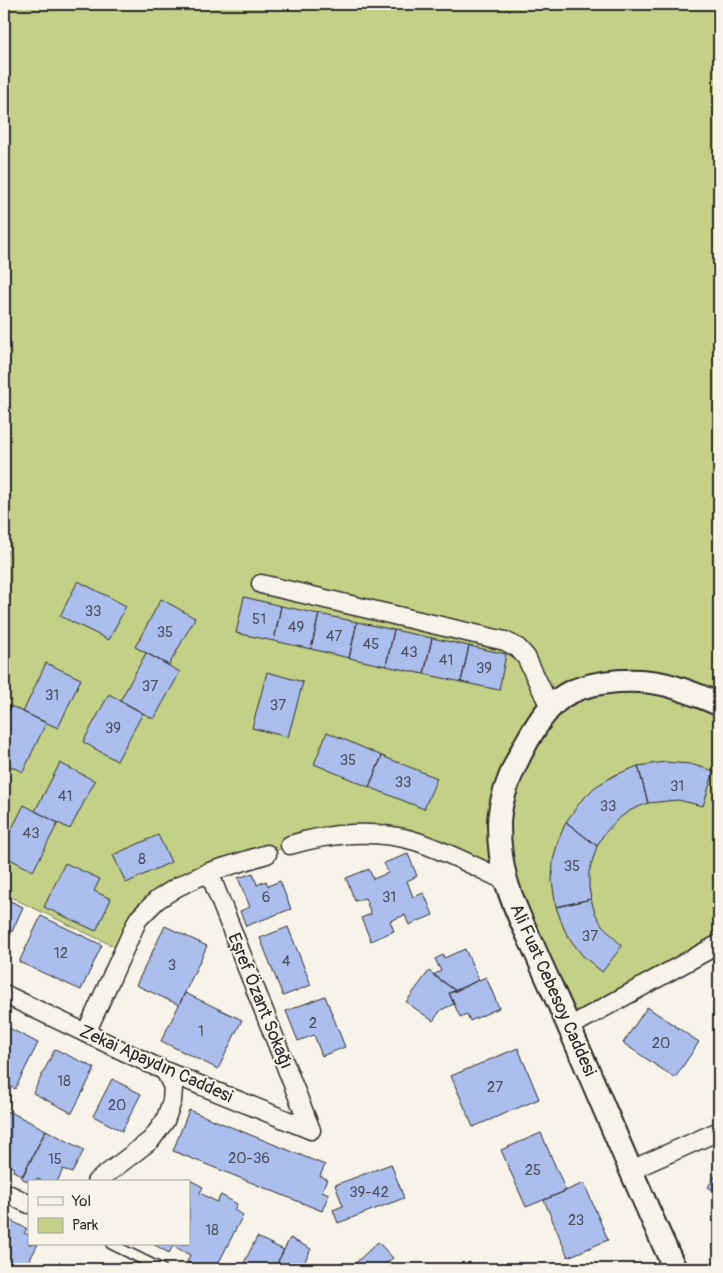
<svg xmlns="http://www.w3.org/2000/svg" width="723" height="1273" viewBox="0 0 723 1273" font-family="Pangolin,sans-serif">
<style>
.green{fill:#c2d185;stroke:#767e58}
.building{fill:#abbeed;stroke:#2b2b2b}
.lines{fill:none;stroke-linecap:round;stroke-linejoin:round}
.service-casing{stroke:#2b2b2b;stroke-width:12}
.minor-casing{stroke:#2b2b2b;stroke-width:21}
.tertiary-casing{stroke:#2b2b2b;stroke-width:26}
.service{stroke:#f7f3e8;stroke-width:9}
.minor{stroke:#f7f3e8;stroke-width:18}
.tertiary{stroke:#f7f3e8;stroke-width:22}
.labels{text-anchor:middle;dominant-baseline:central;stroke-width:4;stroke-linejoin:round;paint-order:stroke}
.number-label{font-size:15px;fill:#4b505c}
.street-label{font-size:18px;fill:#2b2b2b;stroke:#f7f3e8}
</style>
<rect width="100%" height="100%" fill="#f7f3e8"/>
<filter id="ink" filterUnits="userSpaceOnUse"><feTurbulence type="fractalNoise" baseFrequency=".02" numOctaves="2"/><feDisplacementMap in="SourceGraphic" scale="10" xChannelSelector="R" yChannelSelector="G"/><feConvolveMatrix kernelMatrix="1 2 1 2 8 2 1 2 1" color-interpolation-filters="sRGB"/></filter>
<g filter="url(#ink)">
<!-- green -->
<path class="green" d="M4,4H719V944L569,1027L506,881L398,837L290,845L157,900L124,951L4,894V559L11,546L4,545Z"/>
<!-- building -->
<path class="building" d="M78,581L126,606L109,640L60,616Z
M244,597L281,606L274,641L236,633Z
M161,599L195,618L169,665L135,647Z
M281,606L319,614L311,649L274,641Z
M319,614L357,622L349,658L311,649Z
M357,622L394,630L386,666L349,658Z
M394,630L432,638L424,674L386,666Z
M432,638L469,646L461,682L424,674Z
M469,646L506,654L499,690L461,682Z
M146,653L180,672L154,719L120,701Z
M46,663L81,679L58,728L23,712Z
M267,672L303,682L288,737L252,728Z
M109,694L143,713L117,761L83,742Z
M11,706L46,723L23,772L4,763V721Z
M327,732L382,756L369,787L314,764Z
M382,756L437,778L424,809L369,787Z
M665,762L690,764L714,771L703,806L678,800L648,803L638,766Z
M60,763L95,781L70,829L35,811Z
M638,766L648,803L631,810L618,819L604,834L597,846L566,822L580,802L595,787L615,775Z
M24,805L58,823L33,871L4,856V844Z
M566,822L597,846L589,872V887L591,899L556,907L552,881L553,861L558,841Z
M158,835L171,862L126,883L113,855Z
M408,854L417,876L407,881L413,897L424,893L433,915L409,925L405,915L390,921L394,931L371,941L361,918L371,914L365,898L355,901L346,878L369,869L373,879L388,873L384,863Z
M65,863L100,879L94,891L111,899L96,931L44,907Z
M253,873L257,885L266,881L268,886L280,881L291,909L246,926L240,911L250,907L238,878Z
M4,898L23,907L7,943L4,941Z
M591,899L595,913L602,925L622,946L602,972L583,956L572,942L564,929L556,907Z
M41,916L102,945L81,990L19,962Z
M165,926L207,946L179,1005L136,985Z
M288,927L311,985L283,996L260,938Z
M465,949L479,980L456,991L433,975L441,971L435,959L443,955L444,958Z
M429,971L456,991L449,993L454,1004L441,1010L433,1021L406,1002Z
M486,977L499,1008L470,1021L467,1014L460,1017L449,993Z
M185,993L242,1020L218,1069L161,1041Z
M325,996L345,1047L322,1056L314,1035L298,1041L286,1011Z
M647,1007L699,1042L675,1078L623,1043Z
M9,1028L38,1043L15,1089L4,1083V1038Z
M518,1048L539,1099L473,1127L451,1076Z
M55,1049L95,1068L72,1113L33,1093Z
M112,1079L141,1094L122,1131L93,1116Z
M189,1110L325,1165L320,1176L327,1179L322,1191L329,1194L322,1211L173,1151Z
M8,1111L46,1130L23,1176L13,1171L14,1168L4,1163V1119Z
M46,1130L84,1150L72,1173L63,1169L57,1182H44L37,1178L35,1182H29L21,1178Z
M541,1133L566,1191L526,1207L501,1150Z
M391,1164L404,1198L338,1223L333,1210L343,1206L335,1185Z
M719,1170V1194L708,1187Z
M186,1178L203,1187L200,1193L217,1202L221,1195L237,1204L234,1210L243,1215L216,1268L207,1263L204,1269H202L187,1262L190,1255L173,1246L169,1253L153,1244H189V1182H184Z
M584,1183L608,1240L568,1257L544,1200Z
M6,1218L27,1229L24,1233L29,1235V1244H38L25,1269H4V1223Z
M257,1237L284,1250L274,1269H241Z
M290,1238L311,1249L301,1269H274Z
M378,1242L393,1258L381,1268L382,1269H349Z"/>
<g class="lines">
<!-- service casing -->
<g class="service-casing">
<path id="service" d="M111,1244L162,1269"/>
</g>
<!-- minor casing -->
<g class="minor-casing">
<path id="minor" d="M261,584L505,641L518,648L526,657L550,707
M290,845C329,833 375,829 415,841C446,851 476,867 506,881
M209,872L311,1130
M4,994L165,1071L311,1130
M569,1027L719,944
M86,1033L138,919L157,900L177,887L209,872L267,854
M631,1170L719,1131
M96,1182L151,1140L165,1121L172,1101L173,1087L165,1071
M4,1192L29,1204"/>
</g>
<!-- tertiary casing -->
<g class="tertiary-casing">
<path id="tertiary" d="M675,1269C638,1190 605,1109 570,1029C558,1001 545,974 533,946C523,925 512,903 506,880C501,862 499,843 499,825C499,792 523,745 541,719C549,708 560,696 573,691C599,680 637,678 663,684C682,688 701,697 719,704"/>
</g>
<!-- service -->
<use href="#service" class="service"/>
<!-- minor -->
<use href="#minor" class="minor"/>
<!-- tertiary -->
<use href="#tertiary" class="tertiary"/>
</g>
</g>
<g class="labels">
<!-- number labels -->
<g class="number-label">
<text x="93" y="611">33</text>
<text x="259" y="619">51</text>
<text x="296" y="627">49</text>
<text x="165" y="632">35</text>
<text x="334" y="636">47</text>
<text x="371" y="644">45</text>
<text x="409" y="652">43</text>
<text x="446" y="660">41</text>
<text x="484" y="668">39</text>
<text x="150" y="686">37</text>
<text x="52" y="695">31</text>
<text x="278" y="705">37</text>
<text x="113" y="728">39</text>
<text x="348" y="760">35</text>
<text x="403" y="782">33</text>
<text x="677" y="786">31</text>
<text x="65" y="796">41</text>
<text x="608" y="806">33</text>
<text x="31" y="833">43</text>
<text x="142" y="859">8</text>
<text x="572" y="866">35</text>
<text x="266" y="897">6</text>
<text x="389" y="897">31</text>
<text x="590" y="936">37</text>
<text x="61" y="953">12</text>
<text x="286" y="961">4</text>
<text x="172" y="965">3</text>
<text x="313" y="1023">2</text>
<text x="201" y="1031">1</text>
<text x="661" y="1043">20</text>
<text x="64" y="1081">18</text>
<text x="495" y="1087">27</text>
<text x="117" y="1105">20</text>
<text x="249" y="1158">20-36</text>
<text x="55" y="1159">15</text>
<text x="533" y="1170">25</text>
<text x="369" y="1192">39-42</text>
<text x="576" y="1220">23</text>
<text x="212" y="1230">18</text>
</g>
<!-- street labels -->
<g class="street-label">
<text transform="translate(553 990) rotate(66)">Ali Fuat Cebesoy Caddesi</text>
<text transform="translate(260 1001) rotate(68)">Eşref Özant Sokağı</text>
<text transform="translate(156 1064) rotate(24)">Zekai Apaydın Caddesi</text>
</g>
</g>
<!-- margin -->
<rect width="723" height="1273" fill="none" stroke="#f7f3e8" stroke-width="20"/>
<rect x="10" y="10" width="703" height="1253" fill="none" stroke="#2b2b2b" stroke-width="2" filter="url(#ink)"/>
<!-- legend -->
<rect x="28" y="1180" width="162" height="65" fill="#f7f3e8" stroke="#a5a39c"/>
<rect x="38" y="1197" width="25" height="8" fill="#f7f3e8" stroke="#a5a39c"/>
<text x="72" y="1206" font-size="15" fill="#2b2b2b">Yol</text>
<rect x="38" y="1218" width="25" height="15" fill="#c2d185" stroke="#a5a39c"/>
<text x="72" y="1230" font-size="15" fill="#2b2b2b">Park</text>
</svg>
